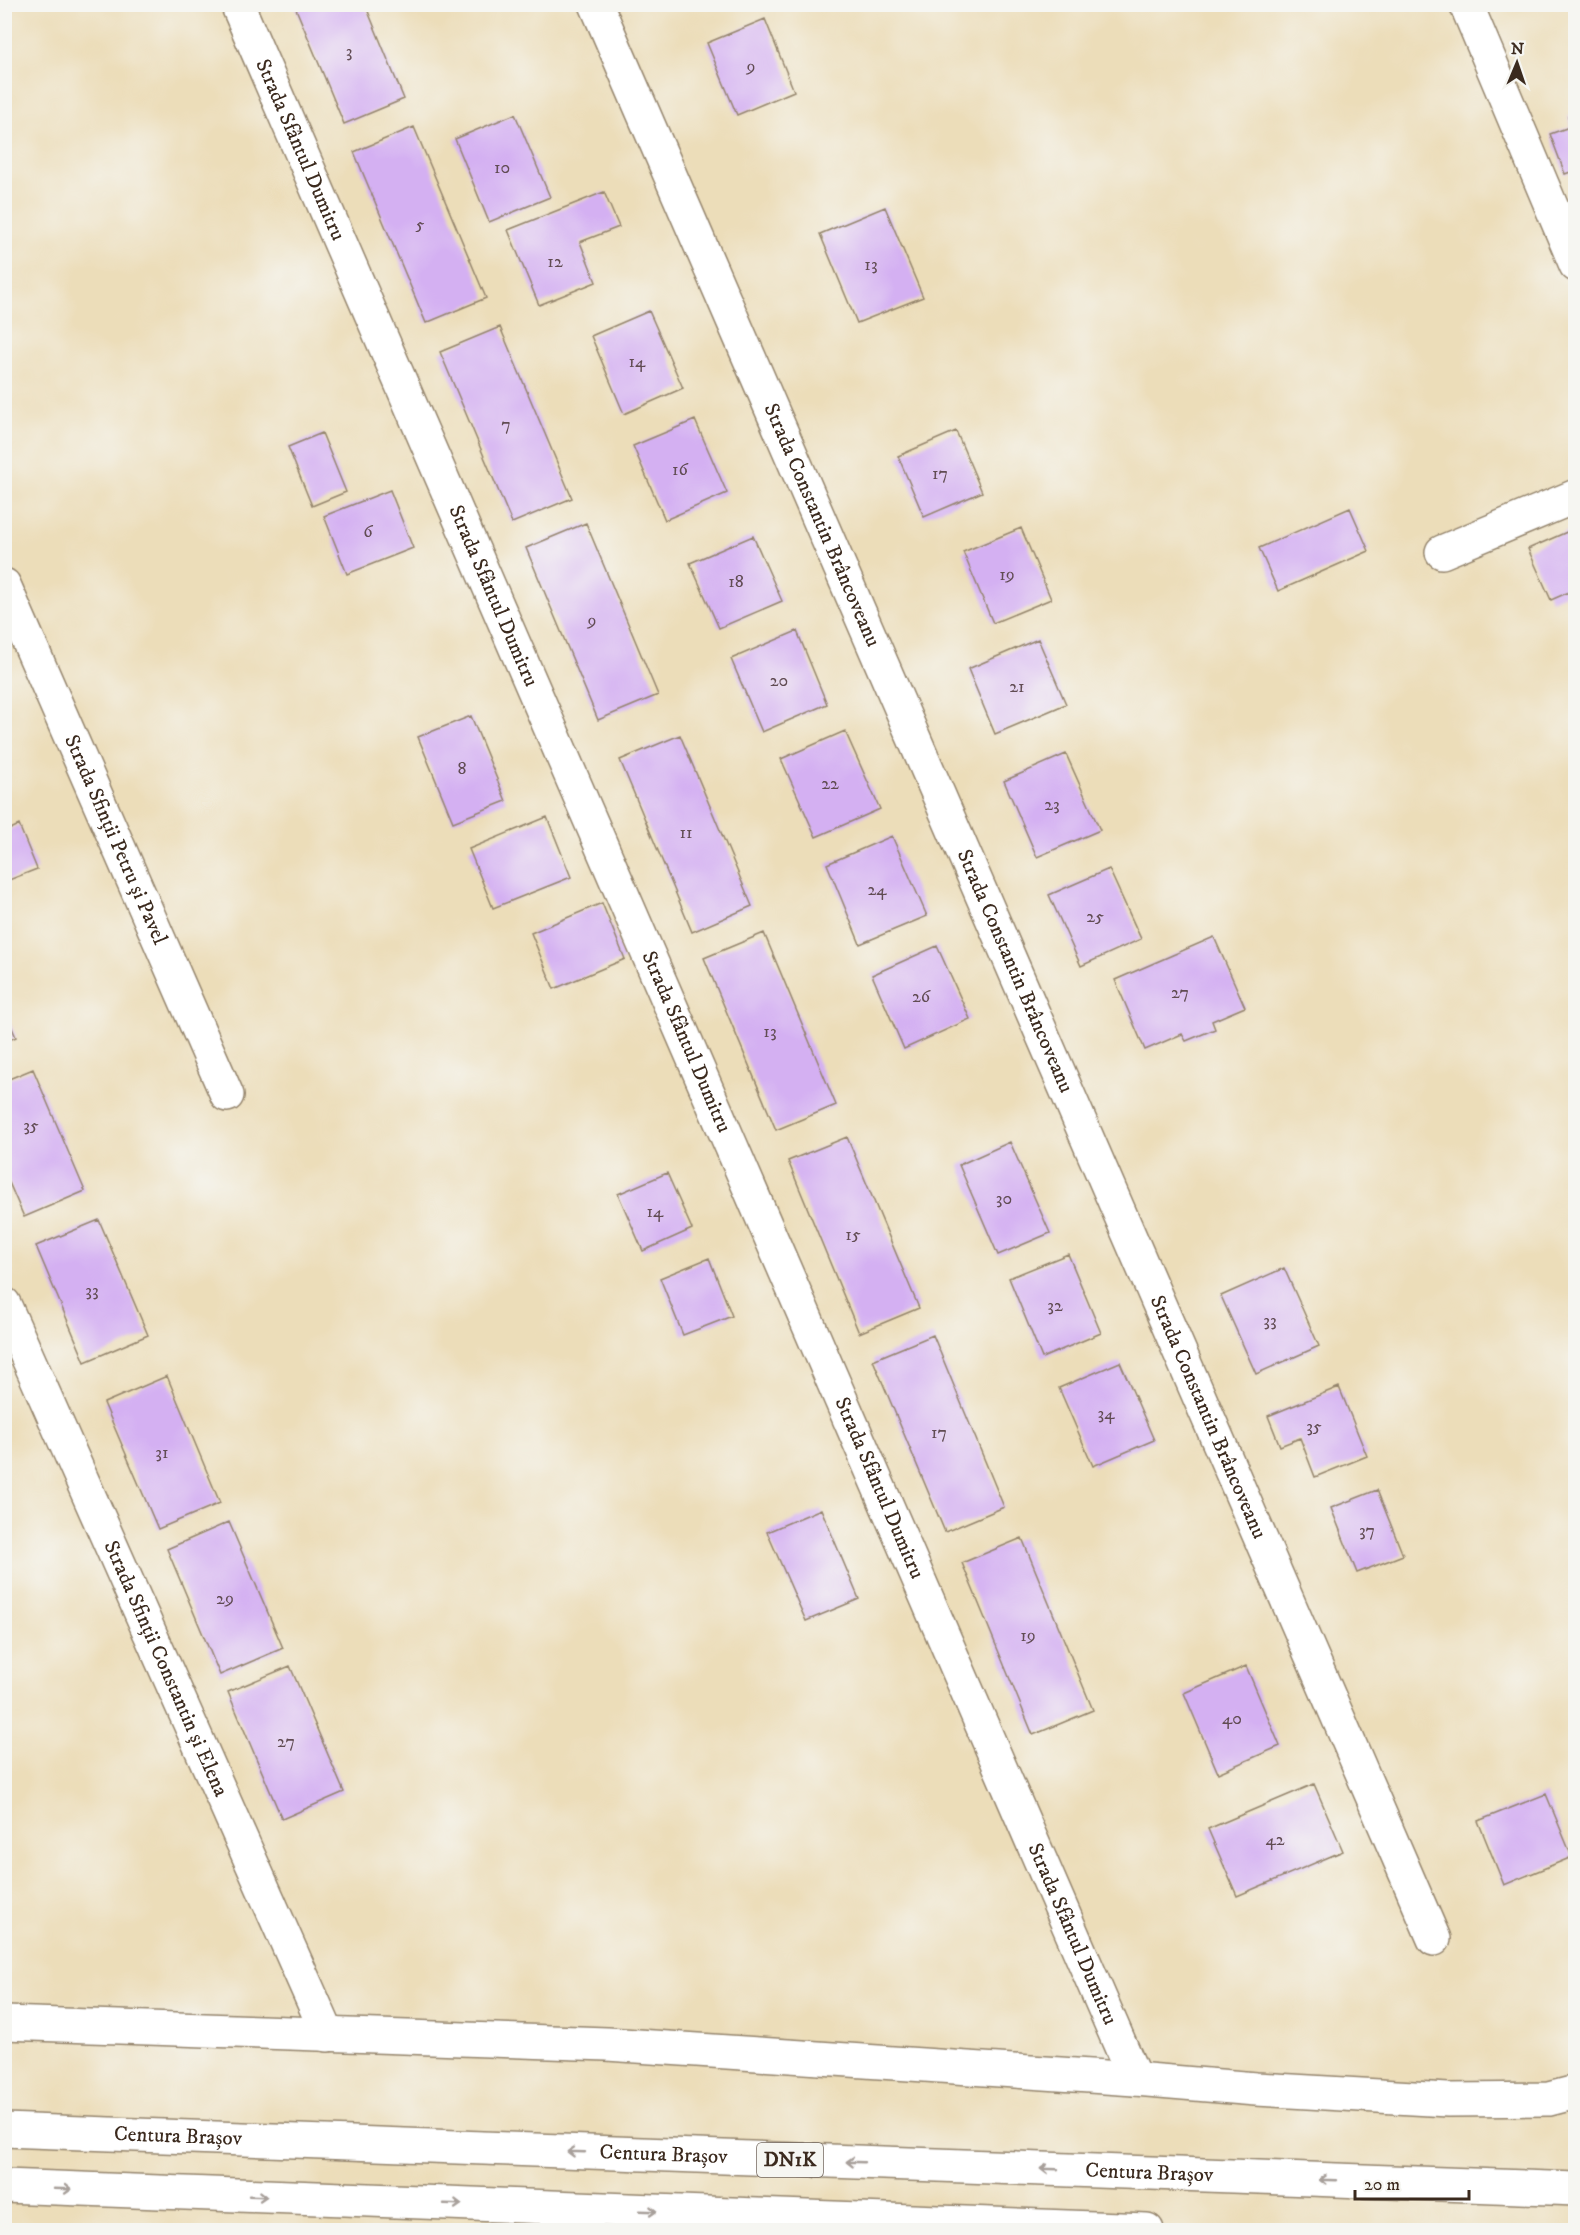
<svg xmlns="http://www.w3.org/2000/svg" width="1580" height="2235" viewBox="0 0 1580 2235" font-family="'IM FELL DW Pica',serif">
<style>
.building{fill:#d4b0f2}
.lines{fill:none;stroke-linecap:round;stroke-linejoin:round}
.street-casing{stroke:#94846c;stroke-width:36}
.highway-casing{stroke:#94846c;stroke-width:36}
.street{stroke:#fff;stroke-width:33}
.highway{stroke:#fff;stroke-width:33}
.oneway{stroke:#a79f9a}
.labels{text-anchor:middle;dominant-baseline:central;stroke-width:5;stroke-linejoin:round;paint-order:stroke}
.number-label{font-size:18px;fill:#614c53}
.shield{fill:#f6f6f2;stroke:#73675e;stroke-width:1.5}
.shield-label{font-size:20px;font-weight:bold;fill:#3b2a1e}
.street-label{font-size:21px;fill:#3b2a1e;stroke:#f6f6f2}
</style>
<rect width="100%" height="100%" fill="#f6f6f2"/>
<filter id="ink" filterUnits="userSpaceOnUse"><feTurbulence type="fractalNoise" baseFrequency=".0167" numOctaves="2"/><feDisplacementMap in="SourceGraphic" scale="12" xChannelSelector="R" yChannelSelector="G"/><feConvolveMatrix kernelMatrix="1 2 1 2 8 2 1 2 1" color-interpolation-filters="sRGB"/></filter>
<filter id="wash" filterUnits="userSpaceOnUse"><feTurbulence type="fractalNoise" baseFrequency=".008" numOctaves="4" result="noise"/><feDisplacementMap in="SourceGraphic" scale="24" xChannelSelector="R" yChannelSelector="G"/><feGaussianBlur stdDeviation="1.35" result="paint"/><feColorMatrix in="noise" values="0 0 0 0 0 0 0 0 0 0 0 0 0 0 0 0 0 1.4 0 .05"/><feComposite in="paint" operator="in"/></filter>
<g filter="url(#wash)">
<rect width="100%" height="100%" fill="#ecddb9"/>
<g id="blocks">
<!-- building -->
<path class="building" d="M294,4H365L404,99L344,124Z
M765,19L794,91L737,115L707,43Z
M1576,113V170L1565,174L1550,134L1572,126L1568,116Z
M515,114L550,197L489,222L455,139Z
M414,127L486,298L426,323L354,152Z
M604,192L619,227L580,242L596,282L539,305L508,230Z
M885,207L923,297L857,323L820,234Z
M649,311L683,388L624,414L591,336Z
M500,327L572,498L512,523L440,352Z
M695,420L727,493L665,520L633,446Z
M956,431L982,492L924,517L898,456Z
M322,433L346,492L312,506L288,447Z
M390,490L413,548L347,574L324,516Z
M1350,508L1369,551L1278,591L1259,548Z
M586,523L658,695L598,720L526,548Z
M1021,528L1051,599L993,623L963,552Z
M1576,528V589L1551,600L1528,549Z
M753,536L782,601L719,628L690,563Z
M797,631L827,704L762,732L731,659Z
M1038,639L1066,704L995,734L968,669Z
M471,716L506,801L453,822L418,737Z
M845,731L880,809L816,837L781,759Z
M680,735L752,906L692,932L620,760Z
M1066,754L1100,830L1037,857L1004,781Z
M547,817L571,877L493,908L469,849Z
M19,825L37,869L4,882V832Z
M892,836L927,916L860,944L827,864Z
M1109,869L1141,939L1081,966L1049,895Z
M602,903L625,959L554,989L531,933Z
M764,933L836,1105L776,1130L704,958Z
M1214,937L1245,1007L1212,1021L1215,1029L1186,1041L1182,1034L1145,1050L1115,980Z
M937,946L970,1019L904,1049L872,975Z
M4,1010L16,1037L4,1042Z
M33,1069L85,1191L24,1217L4,1171V1081Z
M847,1137L919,1308L859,1333L788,1161Z
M1010,1142L1050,1233L998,1255L959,1165Z
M667,1173L692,1229L643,1251L618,1194Z
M99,1220L148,1335L85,1362L36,1246Z
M1068,1254L1101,1333L1042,1358L1009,1278Z
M709,1258L732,1316L683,1335L660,1278Z
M1284,1268L1319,1346L1256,1374L1221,1296Z
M933,1335L1004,1507L945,1532L873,1360Z
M1120,1362L1154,1440L1093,1466L1059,1388Z
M167,1376L220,1503L158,1529L104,1403Z
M1339,1387L1367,1456L1315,1477L1300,1438L1280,1446L1268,1416Z
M1377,1490L1403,1555L1357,1573L1331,1508Z
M821,1509L859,1599L806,1621L767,1532Z
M229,1522L283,1648L220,1675L167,1549Z
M1022,1538L1093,1710L1033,1735L962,1563Z
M290,1666L344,1792L282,1819L228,1692Z
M1246,1666L1280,1746L1218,1773L1184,1693Z
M1314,1784L1343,1851L1237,1896L1208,1829Z
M1546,1794L1572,1857L1504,1885L1478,1821Z"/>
</g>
</g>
<g filter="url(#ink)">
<use href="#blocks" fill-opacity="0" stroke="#94846c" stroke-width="1.5"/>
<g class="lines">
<!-- street casing -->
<g class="street-casing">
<g id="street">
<path id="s1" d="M237,4L1135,2079"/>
<path id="s2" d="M596,4L1434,1939"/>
<path d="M1466,4L1576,265"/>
<path d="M1442,552L1576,496"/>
<path id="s3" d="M4,585L227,1095"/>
<path id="s4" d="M4,1304L328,2035"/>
<path d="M4,2023L607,2044L1135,2079L1256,2089L1448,2100L1549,2099L1576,2092"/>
</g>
</g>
<!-- highway casing -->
<g class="highway-casing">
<g id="highway">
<path id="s5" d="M4,2130L1576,2189"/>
<path d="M4,2186L1147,2230"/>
</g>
</g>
<!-- street -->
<use href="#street" class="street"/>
<!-- highway -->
<use href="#highway" class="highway"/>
</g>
<!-- one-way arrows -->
<defs><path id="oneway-shaft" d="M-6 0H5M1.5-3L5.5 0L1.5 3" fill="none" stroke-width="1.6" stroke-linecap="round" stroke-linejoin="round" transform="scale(1.5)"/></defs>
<g class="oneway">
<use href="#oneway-shaft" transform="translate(576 2152) rotate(-178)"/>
<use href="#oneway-shaft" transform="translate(855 2162) rotate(-178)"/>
<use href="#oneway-shaft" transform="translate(1049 2169) rotate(-178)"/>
<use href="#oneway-shaft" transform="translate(1328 2180) rotate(-178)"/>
<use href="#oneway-shaft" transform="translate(63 2189) rotate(2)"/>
<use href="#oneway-shaft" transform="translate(258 2196) rotate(2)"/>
<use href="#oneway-shaft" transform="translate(453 2204) rotate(2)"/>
<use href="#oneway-shaft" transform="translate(648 2211) rotate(2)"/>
</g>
</g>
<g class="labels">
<!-- number labels -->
<g class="number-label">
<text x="349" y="52">3</text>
<text x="751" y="67">9</text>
<text x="502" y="168">10</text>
<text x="420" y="225">5</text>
<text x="555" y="262">12</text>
<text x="871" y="265">13</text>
<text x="637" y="362">14</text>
<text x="506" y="425">7</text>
<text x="680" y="470">16</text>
<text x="940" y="474">17</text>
<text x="368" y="532">6</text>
<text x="1007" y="575">19</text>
<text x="736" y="582">18</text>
<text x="592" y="621">9</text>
<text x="779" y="681">20</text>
<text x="1017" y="687">21</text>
<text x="462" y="769">8</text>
<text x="830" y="784">22</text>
<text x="1052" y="805">23</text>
<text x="686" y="833">11</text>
<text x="877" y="890">24</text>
<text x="1095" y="917">25</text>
<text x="1180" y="993">27</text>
<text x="921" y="997">26</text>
<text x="770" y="1032">13</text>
<text x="31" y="1126">35</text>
<text x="1004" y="1199">30</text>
<text x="655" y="1212">14</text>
<text x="853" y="1235">15</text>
<text x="92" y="1291">33</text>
<text x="1055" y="1306">32</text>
<text x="1270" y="1321">33</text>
<text x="1106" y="1414">34</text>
<text x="1314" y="1427">35</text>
<text x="939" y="1433">17</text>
<text x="162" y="1453">31</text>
<text x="1367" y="1531">37</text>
<text x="225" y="1599">29</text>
<text x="1028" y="1636">19</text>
<text x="1232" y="1719">40</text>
<text x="286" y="1742">27</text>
<text x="1275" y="1840">42</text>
</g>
<!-- shield labels -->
<rect class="shield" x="757" y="2143" width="66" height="34" rx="4.5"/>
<g class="shield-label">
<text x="790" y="2160">DN1K</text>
</g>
<!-- street labels -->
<g class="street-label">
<text stroke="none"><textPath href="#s1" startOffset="159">Strada Sfântul Dumitru</textPath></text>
<text stroke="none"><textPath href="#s2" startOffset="568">Strada Constantin Brâncoveanu</textPath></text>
<text stroke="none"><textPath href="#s1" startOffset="645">Strada Sfântul Dumitru</textPath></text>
<text stroke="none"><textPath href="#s3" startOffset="278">Strada Sfinții Petru și Pavel</textPath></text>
<text stroke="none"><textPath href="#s2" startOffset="1054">Strada Constantin Brâncoveanu</textPath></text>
<text stroke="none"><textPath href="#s1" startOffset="1131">Strada Sfântul Dumitru</textPath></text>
<text stroke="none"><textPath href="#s2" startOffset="1540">Strada Constantin Brâncoveanu</textPath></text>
<text stroke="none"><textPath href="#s1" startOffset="1617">Strada Sfântul Dumitru</textPath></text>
<text stroke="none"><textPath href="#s4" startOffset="399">Strada Sfinții Constantin și Elena</textPath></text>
<text stroke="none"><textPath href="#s1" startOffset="2103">Strada Sfântul Dumitru</textPath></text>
<text stroke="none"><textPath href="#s5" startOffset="174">Centura Brașov</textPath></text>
<text stroke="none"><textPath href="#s5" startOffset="660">Centura Brașov</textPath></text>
<text stroke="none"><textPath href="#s5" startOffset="1146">Centura Brașov</textPath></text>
</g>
</g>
<!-- margin -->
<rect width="1580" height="2235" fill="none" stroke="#f6f6f2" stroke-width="24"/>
<!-- north arrow -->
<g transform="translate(1517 63) rotate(2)" stroke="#f6f6f2" stroke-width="4.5" paint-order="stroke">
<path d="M0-4.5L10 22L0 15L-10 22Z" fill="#3b2a1e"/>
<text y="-9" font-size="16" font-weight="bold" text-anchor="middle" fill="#3b2a1e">N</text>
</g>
<!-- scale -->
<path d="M1355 2190v9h114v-9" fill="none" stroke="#3b2a1e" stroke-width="3"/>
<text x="1364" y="2190" font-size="18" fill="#3b2a1e" stroke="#f6f6f2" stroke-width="4.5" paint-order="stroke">20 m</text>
</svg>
